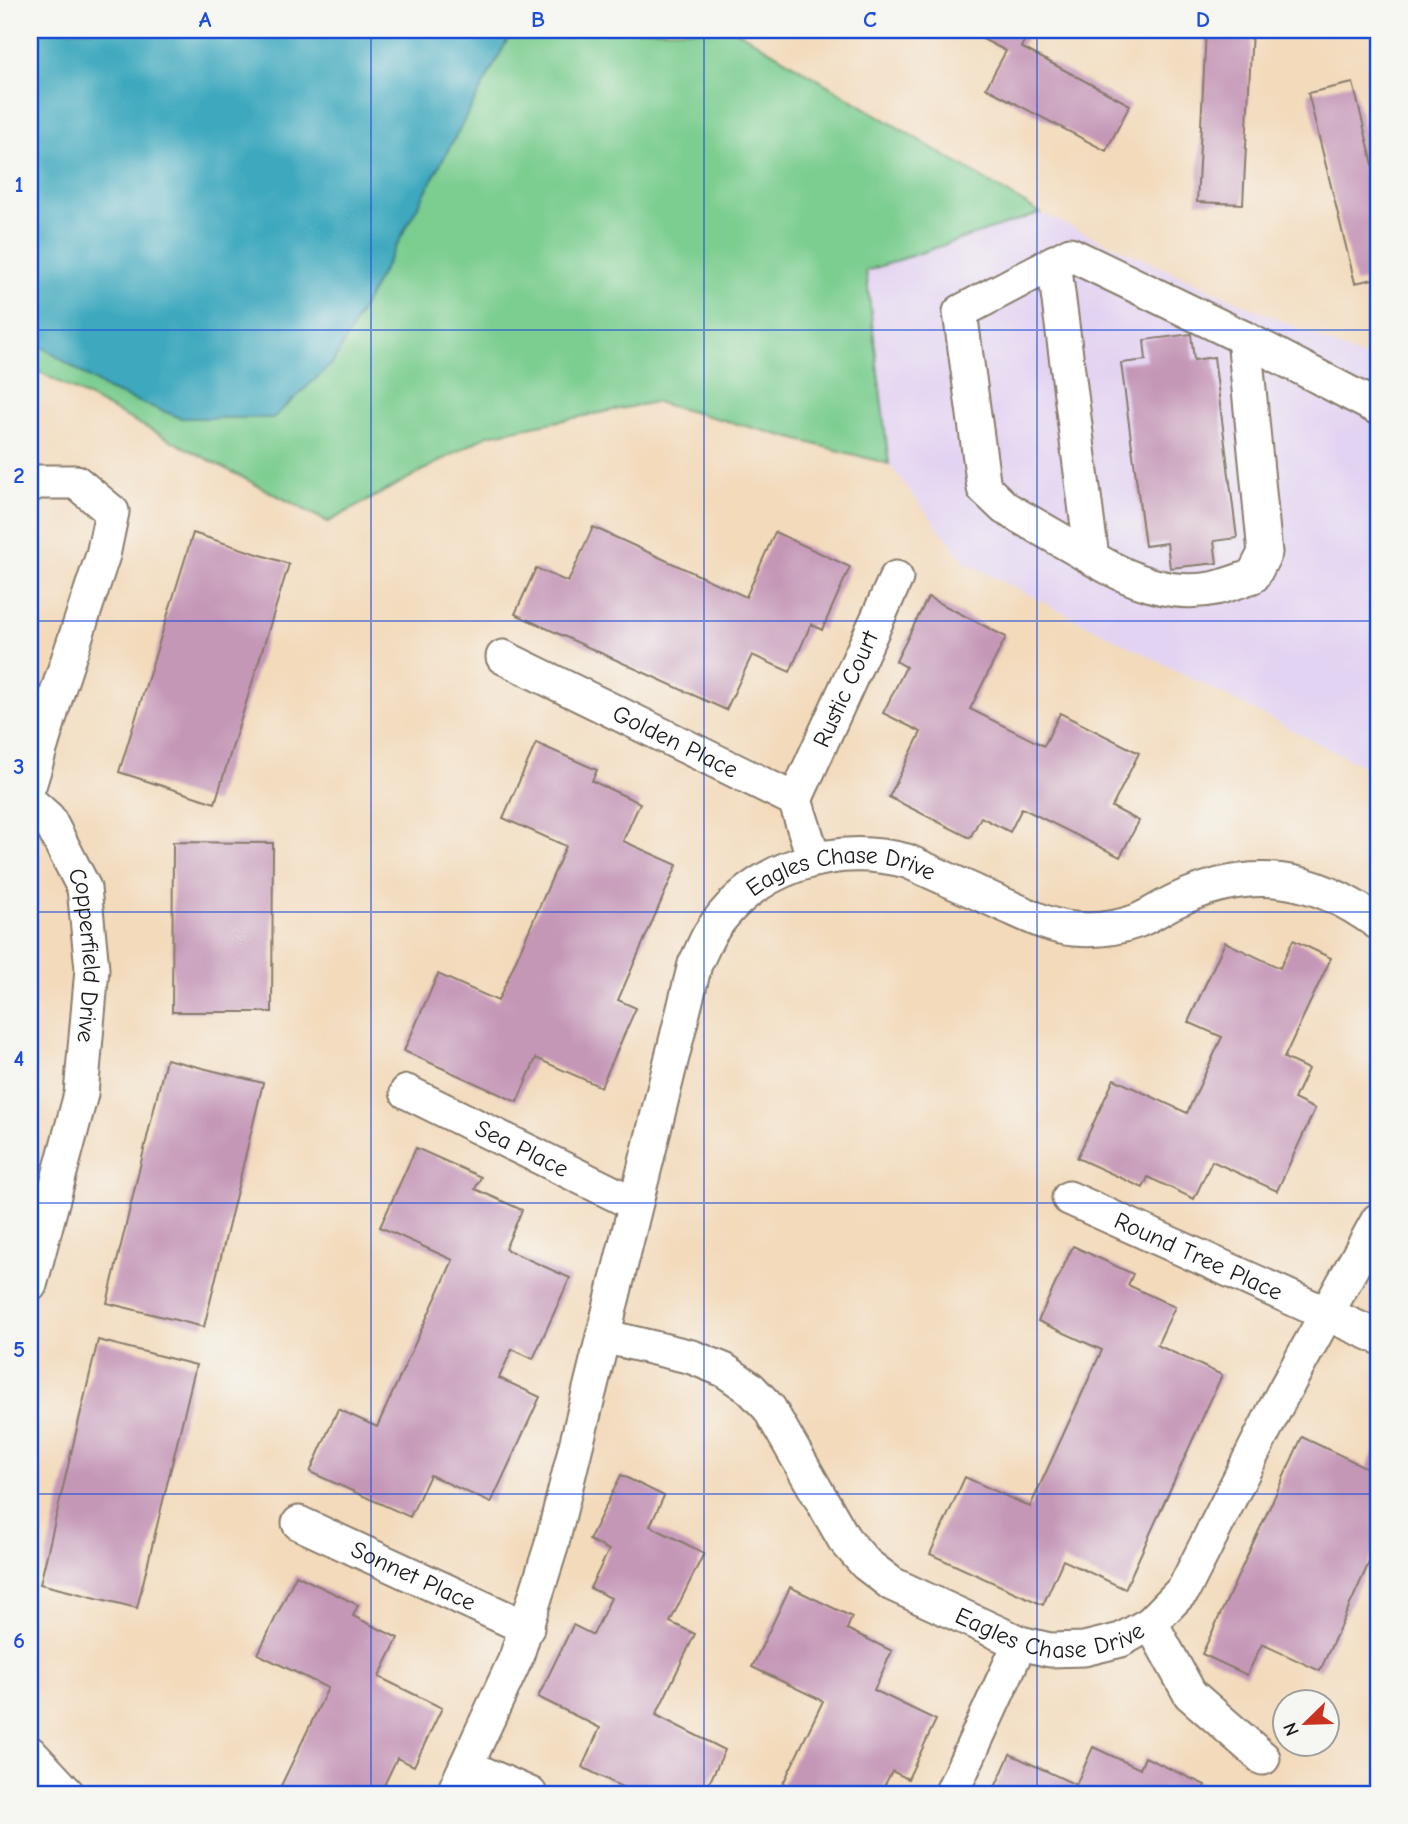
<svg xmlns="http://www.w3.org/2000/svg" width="1408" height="1824" viewBox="0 0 1408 1824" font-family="'Comic Neue',sans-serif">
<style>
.built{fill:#e3d3f2}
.green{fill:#7bcd90;stroke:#4c7456;stroke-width:2}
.water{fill:#3ea8be;stroke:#2d626d;stroke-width:2}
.building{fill:#c597b7}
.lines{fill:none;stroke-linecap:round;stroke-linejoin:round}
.minor-casing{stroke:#887b6c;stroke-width:37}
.minor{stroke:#fff;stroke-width:33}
.grid{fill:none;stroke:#1d4ed8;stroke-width:2;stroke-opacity:0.55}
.labels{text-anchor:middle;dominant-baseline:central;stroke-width:5;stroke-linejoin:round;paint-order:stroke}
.street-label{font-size:24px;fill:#1c1c1c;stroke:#f6f6f2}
.neatline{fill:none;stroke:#1d4ed8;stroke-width:2.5}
.grid-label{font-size:23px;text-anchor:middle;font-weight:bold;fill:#1d4ed8}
</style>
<rect width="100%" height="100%" fill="#f6f6f2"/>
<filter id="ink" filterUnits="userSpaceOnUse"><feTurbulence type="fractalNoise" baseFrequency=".0143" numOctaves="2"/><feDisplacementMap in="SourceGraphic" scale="14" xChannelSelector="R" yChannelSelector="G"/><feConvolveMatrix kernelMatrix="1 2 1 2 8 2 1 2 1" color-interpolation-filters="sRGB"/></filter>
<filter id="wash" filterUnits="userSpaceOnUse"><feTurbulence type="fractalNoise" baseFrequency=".00686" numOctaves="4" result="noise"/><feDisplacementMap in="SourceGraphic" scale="28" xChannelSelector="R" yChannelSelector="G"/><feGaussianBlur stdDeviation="1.57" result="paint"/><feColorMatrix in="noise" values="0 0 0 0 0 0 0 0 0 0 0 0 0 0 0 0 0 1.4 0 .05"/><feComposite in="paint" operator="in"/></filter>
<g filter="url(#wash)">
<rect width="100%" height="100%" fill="#f3dabb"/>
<!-- built -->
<path class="built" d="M1040,213L1378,364V774L965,562L889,464L866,271Z"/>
<!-- green -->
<path class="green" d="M30,30H736L1040,213L866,271L889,464L655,402L488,435L328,522L30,367Z"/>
<!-- water -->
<path class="water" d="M30,30H513L333,363L273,418H181L108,390L30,339Z"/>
<g id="blocks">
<!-- building -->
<path class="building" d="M886,30H904L900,37Z
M975,30H1030L1021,47L1130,105L1106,151L986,88L1006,51L973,34Z
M1206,30H1252L1243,204L1197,202Z
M1353,83L1378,185V278L1355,283L1308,93Z
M1191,334L1194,360L1214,357L1237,538L1214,541L1217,563L1170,568L1167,543L1145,546L1121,363L1146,360L1144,340Z
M593,527L746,597L775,532L850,567L822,630L811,624L790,672L752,655L726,710L515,614L536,568L568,582Z
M193,533L289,564L215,803L119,772Z
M928,597L1006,637L970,709L1044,746L1060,713L1139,753L1112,807L1139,821L1120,857L1022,808L1010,832L981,817L970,838L889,797L921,732L883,713L906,667L896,661Z
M536,743L597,770L592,781L640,803L623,841L677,865L618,1000L636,1008L601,1087L536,1058L517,1102L404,1051L438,974L498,1001L566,846L503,818Z
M173,842L273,843L272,1012H172Z
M1293,940L1331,958L1284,1058L1308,1069L1294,1099L1315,1109L1277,1191L1212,1161L1194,1199L1148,1177L1143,1188L1077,1158L1114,1079L1187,1113L1222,1037L1188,1022L1225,942L1280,968Z
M166,1059L263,1083L204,1327L107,1303Z
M416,1148L481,1177L475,1189L522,1210L505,1249L570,1278L533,1359L512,1349L499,1378L540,1397L491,1503L430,1475L410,1517L310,1472L338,1409L377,1427L453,1260L380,1227Z
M1073,1246L1133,1274L1128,1285L1175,1307L1157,1345L1222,1375L1125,1589L1063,1560L1043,1605L930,1554L965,1477L1030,1507L1102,1350L1038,1321Z
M98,1340L196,1365L137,1608L40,1584Z
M1302,1437L1367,1468L1378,1443V1543L1320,1671L1262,1644L1247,1675L1202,1654Z
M621,1475L664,1496L650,1526L704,1553L670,1622L695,1634L656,1715L725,1750L704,1794H624L626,1789L582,1767L600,1728L538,1697L573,1625L593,1635L611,1598L590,1588L609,1550L589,1540Z
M296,1575L358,1605L353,1616L398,1638L379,1677L442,1708L414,1766L397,1758L380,1794H277L328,1688L258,1654Z
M790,1587L852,1617L847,1629L892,1651L874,1690L936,1720L908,1779L892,1771L880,1794H778L823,1701L752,1667Z
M1093,1747L1140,1769L1145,1757L1205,1785L1201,1794H992L1010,1754L1076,1785Z"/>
</g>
</g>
<g filter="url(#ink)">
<use href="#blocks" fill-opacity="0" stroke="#887b6c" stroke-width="2"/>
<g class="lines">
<!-- minor casing -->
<g class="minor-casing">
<g id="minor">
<path d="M1054,262L1092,558C1129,580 1172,598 1216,588C1228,585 1241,580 1253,576L1265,553L1244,338"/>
<path d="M30,486L34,482H76L112,512L103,555L57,693L30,783"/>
<path d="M1092,558L1005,508L984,488L960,312L1070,254L1244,338L1378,408"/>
<path id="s1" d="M503,657L795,800L814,859"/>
<path id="s2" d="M795,800L896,578"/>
<path id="s3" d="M30,802L48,818L84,888L92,969L81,1094L30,1285"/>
<path id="s4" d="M407,1092L635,1204"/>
<path id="s5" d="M1069,1198L1378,1337"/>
<path id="s6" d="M603,1336L692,1357L724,1370L750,1388L769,1408L844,1539L866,1564L892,1584L1020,1643L1050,1650L1084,1649L1121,1640L1151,1623L1184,1589L1282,1395L1378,1220"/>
<path id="s7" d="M299,1523L527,1628"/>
<path d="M1151,1623L1190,1694L1263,1758"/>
<path d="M30,1753L68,1794"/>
<path d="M466,1766L530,1794"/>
<path id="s8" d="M453,1794L516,1658L551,1547L695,964C700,955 704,944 709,935C751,867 833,842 907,861C938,875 969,889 1000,903C1024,913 1048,927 1074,929C1095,931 1118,928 1137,921C1150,916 1162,907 1175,901C1250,866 1312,874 1378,923"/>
<path d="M951,1794L1020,1643"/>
</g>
</g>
<!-- minor -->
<use href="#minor" class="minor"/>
</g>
</g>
<!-- grid -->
<path class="grid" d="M371,30V1794M704,30V1794M1037,30V1794M30,330H1378M30,621H1378M30,912H1378M30,1203H1378M30,1494H1378"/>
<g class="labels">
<!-- street labels -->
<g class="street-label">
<text stroke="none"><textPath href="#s2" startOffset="122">Rustic Court</textPath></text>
<text stroke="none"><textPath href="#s1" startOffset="192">Golden Place</textPath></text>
<text stroke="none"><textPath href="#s8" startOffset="1057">Eagles Chase Drive</textPath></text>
<text stroke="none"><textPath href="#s3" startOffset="170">Copperfield Drive</textPath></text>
<text stroke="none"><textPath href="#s4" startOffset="128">Sea Place</textPath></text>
<text stroke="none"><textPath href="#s5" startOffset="142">Round Tree Place</textPath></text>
<text stroke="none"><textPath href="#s7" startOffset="126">Sonnet Place</textPath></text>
<text stroke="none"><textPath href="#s6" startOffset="572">Eagles Chase Drive</textPath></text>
</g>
</g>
<!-- margin -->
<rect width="1408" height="1824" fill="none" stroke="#f6f6f2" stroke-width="77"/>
<!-- north arrow -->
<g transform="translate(1306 1723) rotate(247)"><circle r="33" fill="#f6f6f2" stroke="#9f9f9c" stroke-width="2"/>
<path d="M0-5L12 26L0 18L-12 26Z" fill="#c8321e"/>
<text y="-10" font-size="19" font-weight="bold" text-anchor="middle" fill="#1c1c1c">N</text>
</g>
<rect x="38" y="38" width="1332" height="1748" class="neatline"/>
<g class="grid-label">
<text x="205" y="27">A</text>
<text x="538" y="27">B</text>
<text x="870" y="27">C</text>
<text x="1203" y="27">D</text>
<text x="19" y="192">1</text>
<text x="19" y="483">2</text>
<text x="19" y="774">3</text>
<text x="19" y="1066">4</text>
<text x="19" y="1357">5</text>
<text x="19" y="1648">6</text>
</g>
</svg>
